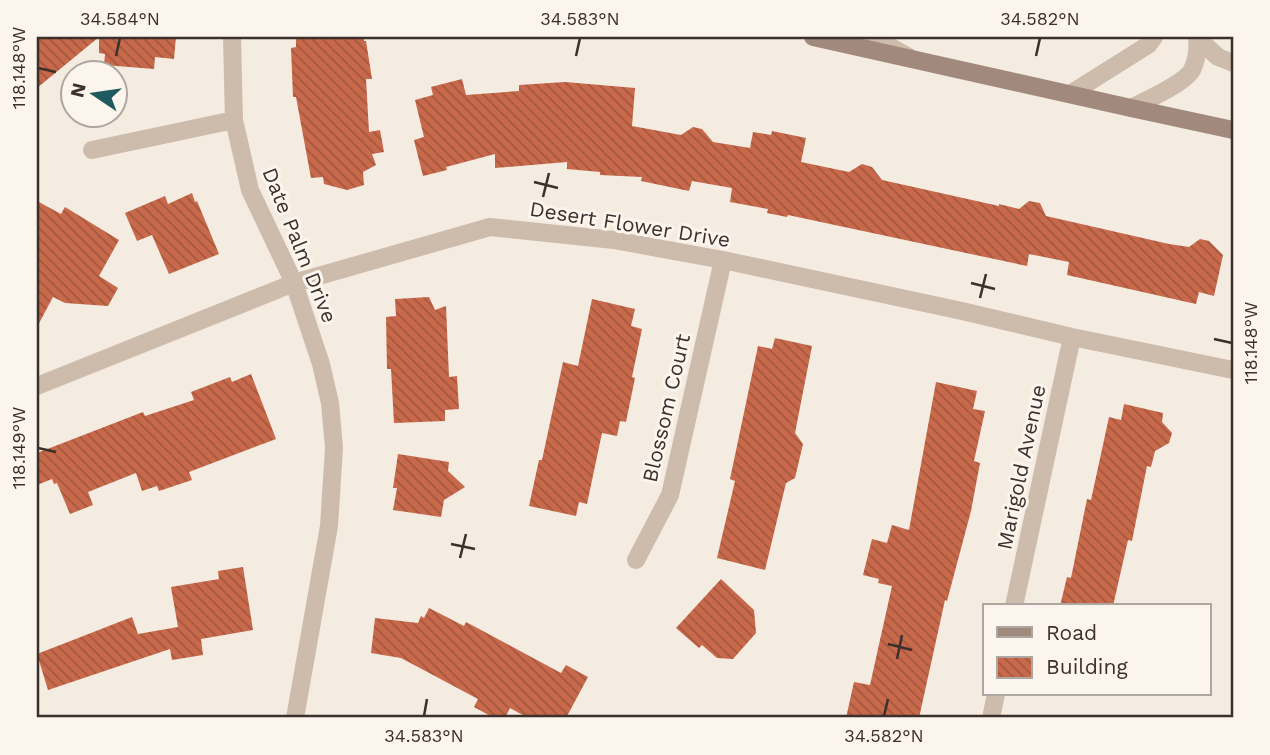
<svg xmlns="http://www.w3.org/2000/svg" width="1270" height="755" viewBox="0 0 1270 755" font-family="'Work Sans',sans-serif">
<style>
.building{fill:url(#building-back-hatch)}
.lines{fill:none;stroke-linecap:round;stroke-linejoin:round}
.minor{stroke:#cdbbac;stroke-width:18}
.secondary{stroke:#a18a7d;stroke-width:18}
.ticks{fill:none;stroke:#3b302b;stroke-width:2.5}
.labels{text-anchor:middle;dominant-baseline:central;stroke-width:6;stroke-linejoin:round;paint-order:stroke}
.street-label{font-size:21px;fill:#3b302b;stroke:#fbf5ee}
.neatline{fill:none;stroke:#3b302b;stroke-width:2.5}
.ticks-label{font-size:18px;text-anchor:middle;fill:#3b302b}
</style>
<defs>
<pattern id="building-back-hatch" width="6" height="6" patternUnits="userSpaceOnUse" patternTransform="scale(1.75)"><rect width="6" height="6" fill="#c8694b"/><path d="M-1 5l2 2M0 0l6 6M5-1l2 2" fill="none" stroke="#a4573f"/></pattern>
</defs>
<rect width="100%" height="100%" fill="#f4ebe1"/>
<!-- building -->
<path class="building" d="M37,37H176L174,59L155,57L154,69L104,65L105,54L99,53V37L37,88Z
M296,37H364V41H366L372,79H366L369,132L380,130L384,152L372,154L376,165L363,172L364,185L347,190L324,184L323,177L311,178L296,97H293L291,48L296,47Z
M462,79L466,95L519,91V85L565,82L635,88L632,126L681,135L693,127L702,129L713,142L750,148L753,132L771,135L772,131L806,138L801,162L849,172L862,164L872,167L882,180L999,206V204L1019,209L1029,201L1040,203L1046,216L1169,244L1189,247L1200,239L1209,241L1223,255L1214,296L1199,292L1196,304L1067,275L1069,262L1029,254L1027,266L788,215L787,217L767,213L768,209L730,202L732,188L692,181L689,191L641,181L642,177L600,175V172L567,169V162L495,168V154L446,167L447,170L423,176L414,140L424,137L415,100L433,95L431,87Z
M192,193L195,202L197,201L219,254L169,274L152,235L137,241L125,213L165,196L168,204Z
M37,201L61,214L65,207L119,240L99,276L118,288L108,306L65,303L53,297L37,327Z
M429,297L435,310L446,306L449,377L457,376L459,409L445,410V421L394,423L391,369H387L386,317L396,316L395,299Z
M592,299L635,309L631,326L642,329L632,377L635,378L626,422L620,421L617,436L602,433L587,504L579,502L576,516L529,506L539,460H542L563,362L578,366Z
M775,338L812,346L795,433L803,444L795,478L786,483L765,570L717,558L735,481L730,479L758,346L772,349Z
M251,374L276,439L189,472L192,480L159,491L157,486L142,491L136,473L88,492L93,505L70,514L57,483L54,484L52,479L37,485V453L143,412L145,416L194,400L191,392L230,377L232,382Z
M936,382L977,391L973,409L985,411L974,461L980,463L971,511L947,601L945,600L919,718H846L854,682L870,685L892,586L878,583L879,579L863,575L872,539L887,543L892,525L909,530Z
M1124,404L1163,413L1162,422L1172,433L1169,443L1155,451L1151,467L1147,466L1132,541L1128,540L1113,606H1060L1067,577L1071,578L1087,499L1091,500L1109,417L1121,420Z
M398,454L449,462L448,471L465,487L444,500L441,517L393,510L397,488H393Z
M243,567L253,630L201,639L203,655L172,660L170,649L48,690L37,654L132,617L138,634L178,627L171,587L219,579L218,571Z
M721,579L754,610L756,633L733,659L717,658L702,645L699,648L676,628Z
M429,608L464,626L466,622L561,673L566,665L588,677L566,718H528L510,708L505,718H494L474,707L478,699L401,658L371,653L375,618L418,623L421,616L424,618Z"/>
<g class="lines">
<!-- minor -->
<path class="minor" d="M232,37L234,120L250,190L294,283L321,364L330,403L334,448L329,526L295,718
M873,37L909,57
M1198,39L1218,57L1233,63
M1070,94L1148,45L1154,37
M1131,108C1145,101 1185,83 1192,70C1197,60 1198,47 1197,37
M92,150L234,120
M37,386L294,283L490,227L614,240L723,260L962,311L1072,337L1233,370
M636,560L670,495L723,260
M1014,606L1072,337
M991,718L996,694"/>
<!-- secondary -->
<path class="secondary" d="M813,37L1131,108L1233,130"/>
</g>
<!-- ticks -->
<path class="ticks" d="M116,56L120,38M576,56L580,38M1036,56L1040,38M38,68L56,72M534,182L558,188M543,197L549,173M971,283L995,289M980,298L986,274M1214,339L1232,343M38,448L56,452M451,544L475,549M460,558L466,534M888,644L912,650M897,659L902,635M424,716L427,699M884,716L888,699"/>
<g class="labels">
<!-- street labels -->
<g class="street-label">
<text transform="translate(630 224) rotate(9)">Desert Flower Drive</text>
<text transform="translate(300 245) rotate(68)">Date Palm Drive</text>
<text transform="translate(666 408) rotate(-77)">Blossom Court</text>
<text transform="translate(1021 467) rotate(-78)">Marigold Avenue</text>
</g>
</g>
<!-- border -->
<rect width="1270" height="755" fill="none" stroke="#fbf5ee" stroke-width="77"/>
<!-- legend -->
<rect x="983" y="604" width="228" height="91" fill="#fbf5ee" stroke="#aea6a0" stroke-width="2"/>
<rect x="997" y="627" width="35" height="10" fill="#a18a7d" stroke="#aea6a0" stroke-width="2"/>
<text x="1046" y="640" font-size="21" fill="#3b302b">Road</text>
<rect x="997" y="657" width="35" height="21" fill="url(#building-back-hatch)" stroke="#aea6a0" stroke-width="2"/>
<text x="1046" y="674" font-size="21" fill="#3b302b">Building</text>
<!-- north arrow -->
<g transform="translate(94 94) rotate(283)"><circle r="33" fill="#fbf5ee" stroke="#aea6a0" stroke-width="2"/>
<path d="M0-5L12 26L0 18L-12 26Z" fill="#1f5a5e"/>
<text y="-10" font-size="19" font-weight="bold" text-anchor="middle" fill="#3b302b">N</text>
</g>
<rect x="38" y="38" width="1194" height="678" class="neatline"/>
<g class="ticks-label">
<text x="120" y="25">34.584°N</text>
<text x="580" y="25">34.583°N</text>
<text x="1040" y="25">34.582°N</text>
<text transform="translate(19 68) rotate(-90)" y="6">118.148°W</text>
<text transform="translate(1251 343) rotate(-90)" y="6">118.148°W</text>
<text transform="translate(19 448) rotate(-90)" y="6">118.149°W</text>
<text x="424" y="742">34.583°N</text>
<text x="884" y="742">34.582°N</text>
</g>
</svg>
